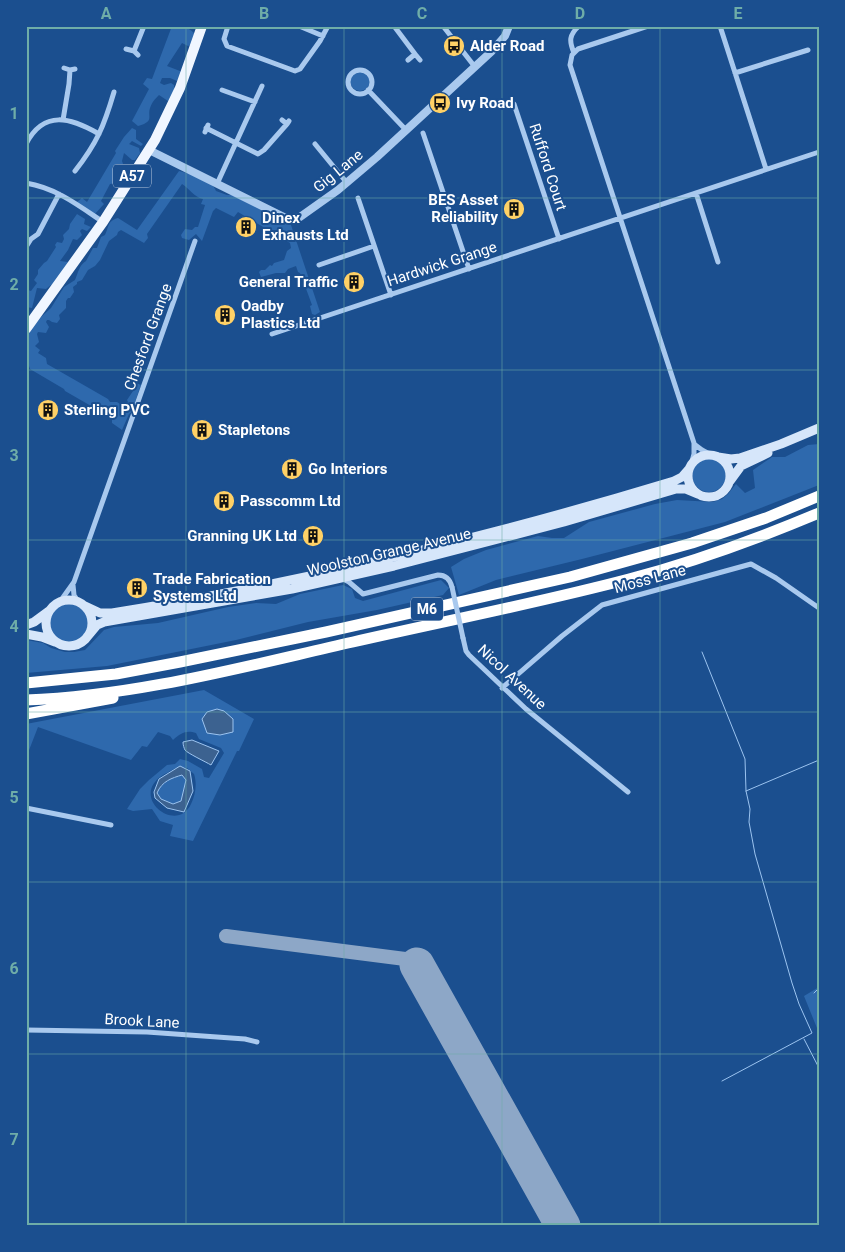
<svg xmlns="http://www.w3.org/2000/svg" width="845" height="1252" viewBox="0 0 845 1252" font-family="Roboto,sans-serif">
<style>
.green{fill:#2e69ad;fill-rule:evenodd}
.water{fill:#3c6290;stroke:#9cc4f0;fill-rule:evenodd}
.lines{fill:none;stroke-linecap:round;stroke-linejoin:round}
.stream{stroke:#9cc4f0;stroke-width:1}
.taxiway{stroke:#8da7c7;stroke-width:14}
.runway{stroke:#8da7c7;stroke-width:35}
.minor{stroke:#a9c9ee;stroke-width:5}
.tertiary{stroke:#a9c9ee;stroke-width:8}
.secondary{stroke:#d6e6fa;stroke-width:9}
.primary{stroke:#f0f6ff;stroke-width:10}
.motorway{stroke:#fff;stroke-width:11}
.minor-bridge{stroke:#a9c9ee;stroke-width:5}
.grid{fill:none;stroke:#6fada8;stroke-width:1;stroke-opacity:0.55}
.labels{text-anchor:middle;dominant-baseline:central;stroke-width:4;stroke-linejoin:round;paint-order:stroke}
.shield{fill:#1b4f8f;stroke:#bbcadd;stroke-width:1}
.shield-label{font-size:14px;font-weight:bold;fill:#fff}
.poi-label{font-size:15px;font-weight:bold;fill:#fff;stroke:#1b4f8f;text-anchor:start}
.street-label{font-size:15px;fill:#fff;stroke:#1b4f8f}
.neatline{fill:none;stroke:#6fada8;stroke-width:2}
.grid-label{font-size:16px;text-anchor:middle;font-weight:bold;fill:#6fada8}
</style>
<rect width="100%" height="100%" fill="#1b4f8f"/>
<!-- green -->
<path class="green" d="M172,26C182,26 191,27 196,36L193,44L188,46L182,43L167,66L180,71L182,74L177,81L170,78H162L160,83L164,85L171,83L174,85V90L171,99L168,101L159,95C155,99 152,102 150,108C147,117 155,121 138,126L132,121L149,89L143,84L147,78L152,79Z
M350 81a10 10 0 1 1 20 0a10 10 0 1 1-20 0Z
M132,128L136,130V139L143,144L141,146L132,141L129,144L139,148L140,153L135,160H132L124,153L122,161L124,167L119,177L122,181L120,184L116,183L110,184L101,201L104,204L94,215L77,202L82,198L87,202L116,153L115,151L124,137Z
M179,171C190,174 212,179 216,191L227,195H232L287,221L291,225L320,312L315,315L312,314L310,306L312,305L305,286H302L300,282L305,281L301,277L300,273L298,272L296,266L288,269L285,273H276L261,277L259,272L261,270H265L270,265L272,266L274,263L284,260L287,251L291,248L290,243L238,212L234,217L216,208L213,211L202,241L196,234L189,240L182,238L181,235L185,229L192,230L195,227H198L205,205L201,204L203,199C194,197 190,189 182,184L147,234L148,238L144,243L121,230L118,232L117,235L109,241L100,260L95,266L88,270L82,280L77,282V284L73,287L74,292L70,298H68L66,301V308L59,315L60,319L57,323L52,322L49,320H47L46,322L49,327L46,333L38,332L37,334L39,342L35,346L40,350L38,353L46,358L47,364L108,399L110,402H117L123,406V403L128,402L127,400L133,391L132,389L136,383L141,385C138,393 135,401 133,411L129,414L122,430L112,423V418L65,391L64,389L30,369L29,366L26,365V335L41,317L51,308L64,287L75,280C78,273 79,265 86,261L93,248H97L101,237L105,235C109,227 107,221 118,218L137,230Z
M77,214L85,219L84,224L91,227L87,231L82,229L80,231L82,235L77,240L73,239L68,250L60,261L68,262L53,286L51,285L46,289L37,288L32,308L26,307V292L28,290L31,291L37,283L34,280L38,274V270L44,263L47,261L56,247L55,245L57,242L62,243L64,239L63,235L69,229L70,224Z
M819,444V485L725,522L582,559L496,580L459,595L451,567L464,559L486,550L538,536L552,538H564L589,522L655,504L677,500L713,502L722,499L728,494L736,484L745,493L755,488L753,470L772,457H785L808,445Z
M692 475a17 17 0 1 1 34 0a17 17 0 1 1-34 0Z
M441,580L449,588L443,595L377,610L308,622L236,640L107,666L26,673V640L43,643L51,648L65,652H74L85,650L104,630L114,627L158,623L228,607L256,603L276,604L300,594L343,585L352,589L355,598L363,601Z
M50 623a19 19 0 1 1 38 0a19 19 0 1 1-38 0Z
M204,690L254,719L239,751H237L193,841L170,836L173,825L160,821L152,809L133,811L127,809L140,789L149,780L167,765L175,764L180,759L188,761L202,769L204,777L209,778L224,753L221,748L199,739L196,733C186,730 181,733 173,740L170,736L158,732L147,747L142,746L131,760L38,727L26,758V724ZM180,767L187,768L194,774C197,783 196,794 191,804C177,835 128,797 163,775C169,772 174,768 180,767Z
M183,775L186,780L181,801L173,804L161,799L157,793C162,781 172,778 183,775Z
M819,987V1033L804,996Z"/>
<!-- water -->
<path class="water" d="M217,709L224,711L233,719V732L220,735L207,733L202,719L207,712Z
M192,740L219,751L211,765C206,762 187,753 185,750C184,748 183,745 183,742Z
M180,766L190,771L193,791L184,812L167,808L155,798L154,792L159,779ZM182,775L186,780L181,801L173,804L161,799L157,793C162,781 172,778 182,775Z"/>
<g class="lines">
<!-- stream -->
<path class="stream" d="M702,652L745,759L746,791L750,809L749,822L755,854L792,983L799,1004L812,1033L722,1081
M746,791L819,760
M814,993L819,988
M804,1039L819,1068"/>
<!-- taxiway -->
<path class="taxiway" d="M226,936L413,960L417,965"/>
<!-- runway -->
<path class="runway" d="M417,965L563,1226"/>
<!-- minor -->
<path class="minor" d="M228,26L224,39L227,46L295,71L300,69L320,41L328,26
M299,26L323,36
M394,26L415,54
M443,26L475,67
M648,26L578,49L572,55L570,65L694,443V454L691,465
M720,26L766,169
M126,49L134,51L138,55
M134,51L144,26
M574,53C569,41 569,35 579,26
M408,60L415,54L420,60
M64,68L70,70L75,69
M348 82a12 12 0 1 1 24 0a12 12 0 1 1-24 0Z
M735,73L808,50
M222,90L255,102
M368,90L406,130
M514,104L559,239
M63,120L69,84L70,70
M282,120L287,124L289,121
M206,128L258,154L264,150L287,124
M205,132L208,125
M423,133L469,269
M26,144C44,109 71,118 99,134
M315,144L347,183
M75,171C97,143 104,126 114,92
M26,183C56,188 78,205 103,222
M217,184L262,86
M696,193L718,262
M358,198L391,295
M26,247L31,239L38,234L59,194
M319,265L374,246
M272,334L819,152
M694,444L702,450L713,456
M341,578L349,582L363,594L438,575C445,575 450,579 452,587
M73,585L74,595L79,603
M59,603L74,582L195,241
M463,638L466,651L469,655L526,709L628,792
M502,688L562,636L602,605L751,564L776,578L819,608
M26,808L111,825
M26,1030L147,1032L245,1039L257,1042"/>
<!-- tertiary -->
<path class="tertiary" d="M149,150L286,218L291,219L300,217L338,190L377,157L492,51L505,36L509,26"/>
<!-- secondary -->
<path class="secondary" d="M688 476a21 21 0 1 1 42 0a21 21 0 1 1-42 0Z
M718,457L731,459L740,458L781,444L819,428
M730,481L741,466L768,453
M46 623a23 23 0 1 1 46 0a23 23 0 1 1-46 0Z
M83,605L100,613H112C303,583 489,537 674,481L682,477L689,469
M26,625L34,622L49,611
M26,634L42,637L55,642
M87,637L97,625L104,622L292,589L394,566L564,522L676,489H686L698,494"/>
<!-- primary -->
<path class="primary" d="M26,329L103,222L155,140L180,88L202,26"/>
<!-- motorway -->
<path class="motorway" d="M26,683L116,674L180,662L326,632L570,577L692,543L766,518L819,496
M26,700C137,696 246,666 353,642C445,621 538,603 629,579C694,562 757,539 819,513
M26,714L113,698"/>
<!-- minor-bridge -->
<path class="minor-bridge" d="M452,587L463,638"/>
</g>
<!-- grid -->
<path class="grid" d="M186,26V1226M344,26V1226M502,26V1226M660,26V1226M26,198H819M26,370H819M26,540H819M26,712H819M26,882H819M26,1054H819"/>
<!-- icons -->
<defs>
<g id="bus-disc" transform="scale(1.125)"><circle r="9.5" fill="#ffd166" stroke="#1b4f8f"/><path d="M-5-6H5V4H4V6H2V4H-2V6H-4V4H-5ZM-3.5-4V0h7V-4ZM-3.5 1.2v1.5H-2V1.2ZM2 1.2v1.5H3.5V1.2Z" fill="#111"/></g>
<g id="building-disc" transform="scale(1.125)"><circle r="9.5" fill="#ffd166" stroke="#1b4f8f"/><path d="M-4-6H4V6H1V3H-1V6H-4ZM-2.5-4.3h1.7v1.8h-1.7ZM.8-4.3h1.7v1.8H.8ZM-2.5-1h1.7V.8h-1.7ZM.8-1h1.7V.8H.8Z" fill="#111"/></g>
</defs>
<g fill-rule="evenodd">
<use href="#bus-disc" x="454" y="46"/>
<use href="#bus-disc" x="440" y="103"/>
<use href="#building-disc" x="514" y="209"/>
<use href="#building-disc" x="246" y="227"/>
<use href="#building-disc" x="354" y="282"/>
<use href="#building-disc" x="225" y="315"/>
<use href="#building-disc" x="48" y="410"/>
<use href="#building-disc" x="202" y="430"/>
<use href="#building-disc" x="292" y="469"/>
<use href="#building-disc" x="224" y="501"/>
<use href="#building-disc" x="313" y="536"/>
<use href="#building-disc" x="137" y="588"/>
</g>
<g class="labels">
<!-- shield labels -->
<g class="shield">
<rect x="113" y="164.5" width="38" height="23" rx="4"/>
<rect x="411" y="597.5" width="32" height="23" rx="4"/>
</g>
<g class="shield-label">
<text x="132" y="176">A57</text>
<text x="427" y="609">M6</text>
</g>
<!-- poi labels -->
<g class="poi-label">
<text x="470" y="46">Alder Road</text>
<text x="456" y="103">Ivy Road</text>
<text x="498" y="200" text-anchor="end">BES Asset<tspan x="498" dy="17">Reliability</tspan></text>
<text x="262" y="218">Dinex<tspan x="262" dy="17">Exhausts Ltd</tspan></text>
<text x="338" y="282" text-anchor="end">General Traffic</text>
<text x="241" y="306">Oadby<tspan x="241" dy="17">Plastics Ltd</tspan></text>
<text x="64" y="410">Sterling PVC</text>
<text x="218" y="430">Stapletons</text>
<text x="308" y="469">Go Interiors</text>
<text x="240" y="501">Passcomm Ltd</text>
<text x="297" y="536" text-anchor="end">Granning UK Ltd</text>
<text x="153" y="579">Trade Fabrication<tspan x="153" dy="17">Systems Ltd</tspan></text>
</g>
<!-- street labels -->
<g class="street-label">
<text transform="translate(548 167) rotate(72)">Rufford Court</text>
<text transform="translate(338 171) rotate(-39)">Gig Lane</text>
<text transform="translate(442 264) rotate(-18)">Hardwick Grange</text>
<text transform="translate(148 337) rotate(-70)">Chesford Grange</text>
<text transform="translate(389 552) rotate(-13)">Woolston Grange Avenue</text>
<text transform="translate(650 579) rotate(-15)">Moss Lane</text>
<text transform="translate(512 677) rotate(43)">Nicol Avenue</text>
<text transform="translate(142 1021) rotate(3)">Brook Lane</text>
</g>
</g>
<!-- border -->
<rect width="845" height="1252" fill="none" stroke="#1b4f8f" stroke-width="55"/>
<rect x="28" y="28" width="790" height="1196" class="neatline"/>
<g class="grid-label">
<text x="106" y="19">A</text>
<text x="264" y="19">B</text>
<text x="422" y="19">C</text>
<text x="580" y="19">D</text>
<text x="738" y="19">E</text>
<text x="14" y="119">1</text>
<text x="14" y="290">2</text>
<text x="14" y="461">3</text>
<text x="14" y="632">4</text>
<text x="14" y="803">5</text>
<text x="14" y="974">6</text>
<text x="14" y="1145">7</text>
</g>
</svg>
